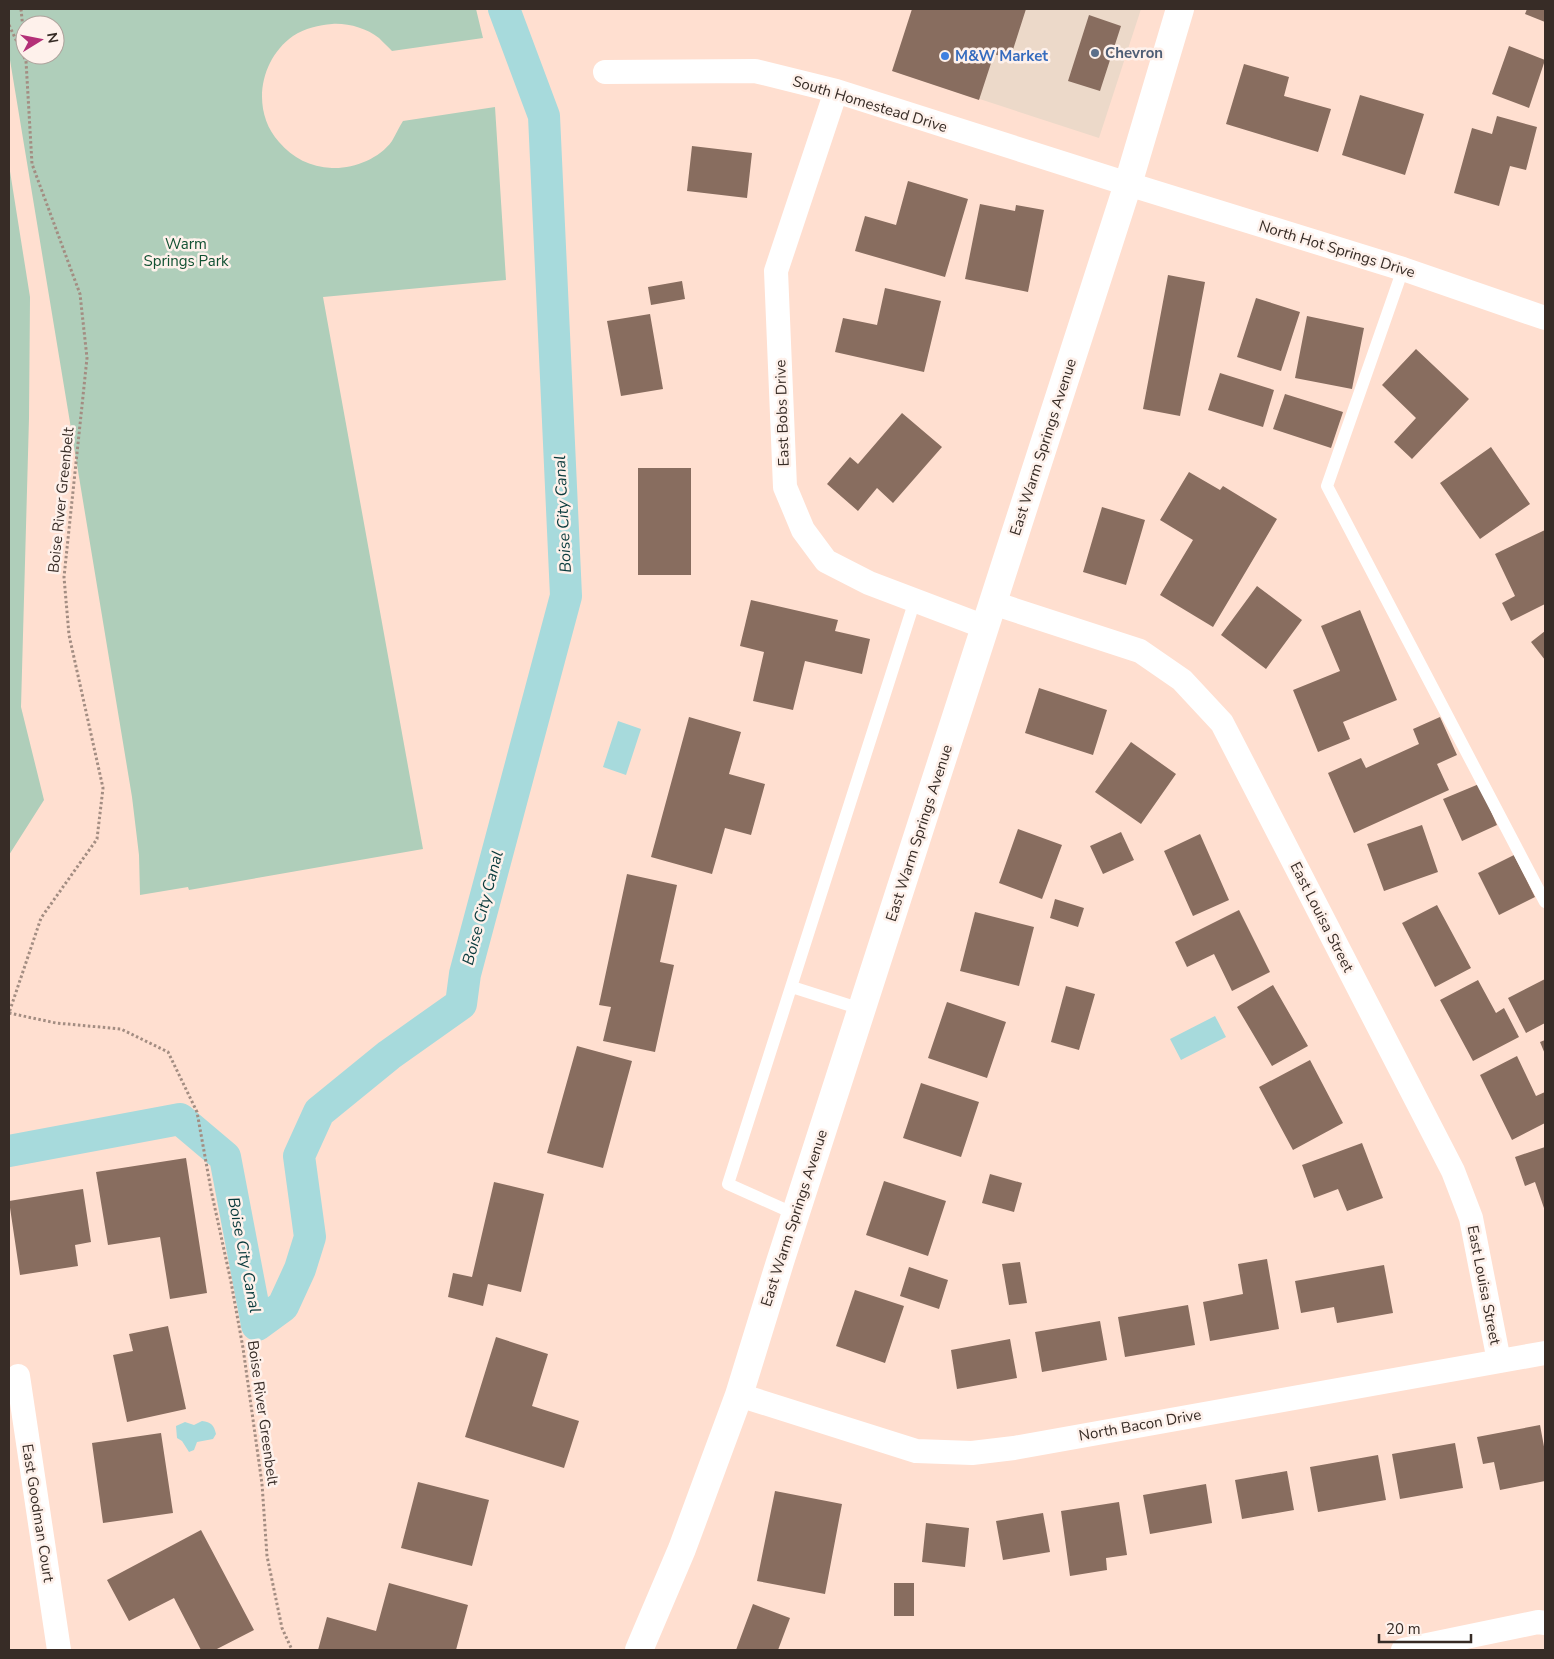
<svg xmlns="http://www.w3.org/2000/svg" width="1554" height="1659" viewBox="0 0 1554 1659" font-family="'Nunito Sans',sans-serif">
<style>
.commercial{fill:#ecd9c9}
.green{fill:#afceba;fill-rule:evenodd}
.water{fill:#a7dadc}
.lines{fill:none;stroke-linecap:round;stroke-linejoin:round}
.canal{stroke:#a7dadc;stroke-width:32}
.building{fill:#886d5f}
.path{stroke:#a38d82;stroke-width:3;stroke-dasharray:2.5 2.5;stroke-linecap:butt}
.lane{stroke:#fff;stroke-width:12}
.street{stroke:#fff;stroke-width:24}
.secondary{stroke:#fff;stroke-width:28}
.service-dot{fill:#5c6f8a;stroke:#fef1eb;stroke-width:2}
.shop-dot{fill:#3f7fe0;stroke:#fef1eb;stroke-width:2}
.labels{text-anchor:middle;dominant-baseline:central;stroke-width:5;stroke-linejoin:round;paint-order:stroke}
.service-label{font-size:15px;font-weight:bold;fill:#4e5e75;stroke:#fef1eb;text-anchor:start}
.shop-label{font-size:15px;font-weight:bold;fill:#366cbe;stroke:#fef1eb;text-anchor:start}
.street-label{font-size:15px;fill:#372c26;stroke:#fef1eb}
.park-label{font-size:15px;fill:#115132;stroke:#fef1eb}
.water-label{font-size:16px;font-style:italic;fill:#083a3c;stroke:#fef1eb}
</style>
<rect width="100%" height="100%" fill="#ffdfd0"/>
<!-- commercial -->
<path class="commercial" d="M917,9H1141L1099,138L897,72Z"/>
<!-- green -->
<path class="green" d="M9,9H476L483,38L392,51C388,47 383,42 379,38C366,28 348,23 332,24C319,25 305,28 293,36C259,60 251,111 279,142C293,158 310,167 332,168C353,169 379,159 392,141C396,134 399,127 403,121L495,107L506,280L323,297L423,849L189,890L188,887L140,895L139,855L132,797L9,54ZM25,25H55V55H25Z
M9,165L30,297L29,418L21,707L44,800L9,855Z"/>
<!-- water -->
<path class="water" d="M618,721L641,729L626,775L603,767Z
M1215,1016L1226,1037L1181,1060L1170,1039Z
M202,1421C211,1422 214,1425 216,1434L213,1439L197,1442L194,1450L189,1452L182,1441L177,1438L176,1426L185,1422L194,1425Z"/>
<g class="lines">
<!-- canal -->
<path class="canal" d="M9,1151L180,1119L225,1157L257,1325L283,1306L300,1269L310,1237L299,1156L319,1112L389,1055L461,1004L465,974L566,596L544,116L504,9"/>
</g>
<!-- building -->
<path class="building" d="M912,9H1026L1010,59L994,54L979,100L892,71Z
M1527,9H1545V22L1525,14Z
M1089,15L1121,26L1100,91L1068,81Z
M1509,46L1545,60L1529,108L1492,94Z
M1244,64L1289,77L1284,96L1331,109L1318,152L1226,124Z
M1360,95L1424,114L1405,175L1342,155Z
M1497,116L1537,127L1526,170L1510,166L1499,206L1454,193L1472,128L1492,134Z
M692,146L752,153L747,198L687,191Z
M908,181L968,199L945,277L855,251L865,216L896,225Z
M980,204L1015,211L1016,205L1044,210L1028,292L965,279Z
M1168,275L1205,282L1180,416L1143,409Z
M682,281L685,299L651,305L648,287Z
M885,288L941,301L924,372L835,352L843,318L877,325Z
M1256,298L1300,312L1281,371L1237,357Z
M650,314L663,389L621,396L607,321Z
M1307,316L1364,328L1352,389L1295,378Z
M1416,349L1469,399L1412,459L1394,442L1416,418L1382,385Z
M1220,373L1274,390L1263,427L1208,410Z
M1285,394L1343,412L1331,448L1273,429Z
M902,413L942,447L893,503L877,488L858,511L827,484L850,457L858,464Z
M1491,447L1530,504L1480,539L1440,483Z
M638,468H691V575H638Z
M1189,472L1220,490L1223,486L1277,519L1213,627L1160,595L1193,540L1160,520Z
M1102,507L1145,520L1126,585L1083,572Z
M1545,530V604L1511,621L1502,603L1515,596L1495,554Z
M1257,586L1302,620L1266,669L1221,635Z
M751,600L838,620L835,631L870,639L862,674L805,661L793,710L753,701L764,652L740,646Z
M1360,610L1397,700L1343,722L1350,739L1318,752L1293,690L1340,671L1321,626Z
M1545,631V660L1531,642Z
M1039,688L1107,710L1093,755L1025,733Z
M689,717L741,732L729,774L765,784L751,835L725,828L712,874L651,857Z
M1440,717L1457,755L1437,764L1449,790L1354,833L1328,773L1361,758L1366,768L1419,744L1413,729Z
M1131,742L1176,774L1141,824L1095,792Z
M1479,784L1497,825L1462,841L1443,799Z
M1422,825L1438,872L1384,891L1367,844Z
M1018,829L1062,845L1042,899L999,883Z
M1121,832L1134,860L1103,874L1090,846Z
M1200,834L1229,900L1193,916L1164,851Z
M1514,855L1535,897L1499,915L1478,873Z
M627,874L677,885L660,962L674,965L655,1052L603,1041L611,1007L599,1005Z
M1055,899L1084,908L1078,927L1050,918Z
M1437,905L1471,968L1435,987L1402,923Z
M1239,910L1270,972L1232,991L1214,954L1187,967L1175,942Z
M975,912L1034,927L1019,986L960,971Z
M1545,979V1023L1526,1033L1508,998Z
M1478,980L1496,1013L1504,1008L1519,1037L1473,1061L1440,1000Z
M1273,985L1308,1046L1272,1066L1237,1007Z
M1066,986L1095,994L1079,1050L1051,1042Z
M947,1002L1006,1022L987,1078L928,1058Z
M1545,1040V1054L1540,1042Z
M577,1046L632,1061L603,1168L547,1153Z
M1517,1056L1536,1096L1545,1092V1123L1512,1140L1480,1075Z
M1310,1060L1343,1123L1293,1150L1259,1087Z
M921,1083L979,1102L961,1157L903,1138Z
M1362,1143L1383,1198L1347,1211L1338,1189L1314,1198L1302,1165Z
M1545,1147V1211L1535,1182L1525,1186L1515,1157Z
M186,1158L207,1293L170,1299L160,1237L108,1245L96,1172Z
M990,1174L1022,1183L1014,1212L982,1203Z
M884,1181L946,1201L928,1256L866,1235Z
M494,1182L544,1194L521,1292L488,1284L483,1306L448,1297L453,1273L472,1277Z
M83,1189L91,1242L75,1245L78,1266L20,1275L9,1201Z
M1267,1259L1279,1329L1210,1341L1203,1302L1243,1294L1238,1264Z
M1020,1262L1027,1303L1009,1305L1002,1264Z
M1384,1265L1393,1313L1337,1323L1334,1307L1301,1313L1295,1281Z
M909,1267L948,1280L939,1309L900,1296Z
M855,1290L904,1306L885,1363L836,1346Z
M1188,1305L1195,1345L1125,1357L1118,1317Z
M1100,1321L1107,1360L1042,1372L1035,1332Z
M168,1326L186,1409L127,1422L113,1355L133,1351L129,1334Z
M496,1337L548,1354L532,1406L579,1421L564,1468L465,1437Z
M1010,1339L1017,1378L957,1389L951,1350Z
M1540,1425L1545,1452V1481L1500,1490L1494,1462L1483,1464L1477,1437Z
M161,1433L173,1513L103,1523L92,1443Z
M1455,1443L1463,1488L1400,1499L1392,1454Z
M1378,1455L1386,1500L1318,1512L1310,1467Z
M1287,1471L1294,1510L1242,1519L1235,1480Z
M418,1482L489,1500L472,1566L401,1548Z
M1206,1484L1212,1523L1150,1534L1143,1495Z
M775,1491L842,1504L825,1594L757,1581Z
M1119,1502L1127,1555L1106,1558L1107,1570L1070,1576L1061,1511Z
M1043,1513L1050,1552L1003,1560L996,1521Z
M926,1523L969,1528L965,1567L922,1562Z
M201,1530L254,1630L215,1650H201L174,1598L129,1621L107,1580Z
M389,1583L468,1605L456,1650H318L327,1617L376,1631Z
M894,1583H914V1616H894Z
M753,1604L790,1618L778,1650H736Z"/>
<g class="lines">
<!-- path -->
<path class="path" d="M21,9L25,49
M9,25L26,61L32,164L80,294L87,358L64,577L69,635L103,788L97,839L41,918L9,1013
M9,1013L56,1023L121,1029L168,1052L197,1112L211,1190L231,1282L243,1348L262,1484L267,1556L282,1628L292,1650"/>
<!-- lane -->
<path class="lane" d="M1403,269L1327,486L1545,902
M792,987L861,1009
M795,1214L728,1184L915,600"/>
<!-- street -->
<path class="street" d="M605,72L755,71L836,91L1128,184L1403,269L1545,318
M836,91L776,271L785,487L803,530L826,561L869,583L985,627
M993,603L1140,651L1182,680L1222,723L1453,1171L1471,1218L1499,1361
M18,1376L59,1650
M739,1395L916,1451L972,1453L1014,1448L1545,1353
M1403,1650L1538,1622L1545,1623"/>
<!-- secondary -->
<path class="secondary" d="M639,1650L682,1549L739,1395L780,1262L1128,184L1180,9"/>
</g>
<!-- markers -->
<circle class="service-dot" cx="1095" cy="53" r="5"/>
<circle class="shop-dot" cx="945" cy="56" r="5"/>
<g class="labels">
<!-- service labels -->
<g class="service-label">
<text x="1105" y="53">Chevron</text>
</g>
<!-- shop labels -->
<g class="shop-label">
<text x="955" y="56">M&amp;W Market</text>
</g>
<!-- street labels -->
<g class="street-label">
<text transform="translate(870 104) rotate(17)">South Homestead Drive</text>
<text transform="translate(1337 249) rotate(17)">North Hot Springs Drive</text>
<text transform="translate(782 413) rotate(-92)">East Bobs Drive</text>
<text transform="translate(1043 447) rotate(-72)">East Warm Springs Avenue</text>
<text transform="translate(61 500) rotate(-84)">Boise River Greenbelt</text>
<text transform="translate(919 833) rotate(-72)">East Warm Springs Avenue</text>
<text transform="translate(1322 917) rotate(63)">East Louisa Street</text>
<text transform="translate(794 1218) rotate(-72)">East Warm Springs Avenue</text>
<text transform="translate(1484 1285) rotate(79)">East Louisa Street</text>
<text transform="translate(263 1413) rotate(82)">Boise River Greenbelt</text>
<text transform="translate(1140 1425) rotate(-10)">North Bacon Drive</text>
<text transform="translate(38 1513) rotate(81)">East Goodman Court</text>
</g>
<!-- park labels -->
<g class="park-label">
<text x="186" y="244">Warm<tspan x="186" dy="17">Springs Park</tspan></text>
</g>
<!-- water labels -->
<g class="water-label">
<text transform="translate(563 514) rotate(-93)">Boise City Canal</text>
<text transform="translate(483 908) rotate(-75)">Boise City Canal</text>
<text transform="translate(244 1255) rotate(79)">Boise City Canal</text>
</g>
</g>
<!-- border -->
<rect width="1554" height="1659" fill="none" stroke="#372c26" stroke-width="20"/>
<!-- north arrow -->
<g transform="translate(40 40) rotate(80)"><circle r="24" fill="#fef1eb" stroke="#aea29c"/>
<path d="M0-4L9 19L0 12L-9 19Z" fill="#b43077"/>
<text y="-8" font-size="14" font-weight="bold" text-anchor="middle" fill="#372c26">N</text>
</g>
<!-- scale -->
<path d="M1379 1634v8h92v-8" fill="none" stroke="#372c26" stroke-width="2.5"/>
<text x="1386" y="1634" font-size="15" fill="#372c26" stroke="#fef1eb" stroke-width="4" paint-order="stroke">20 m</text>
</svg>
